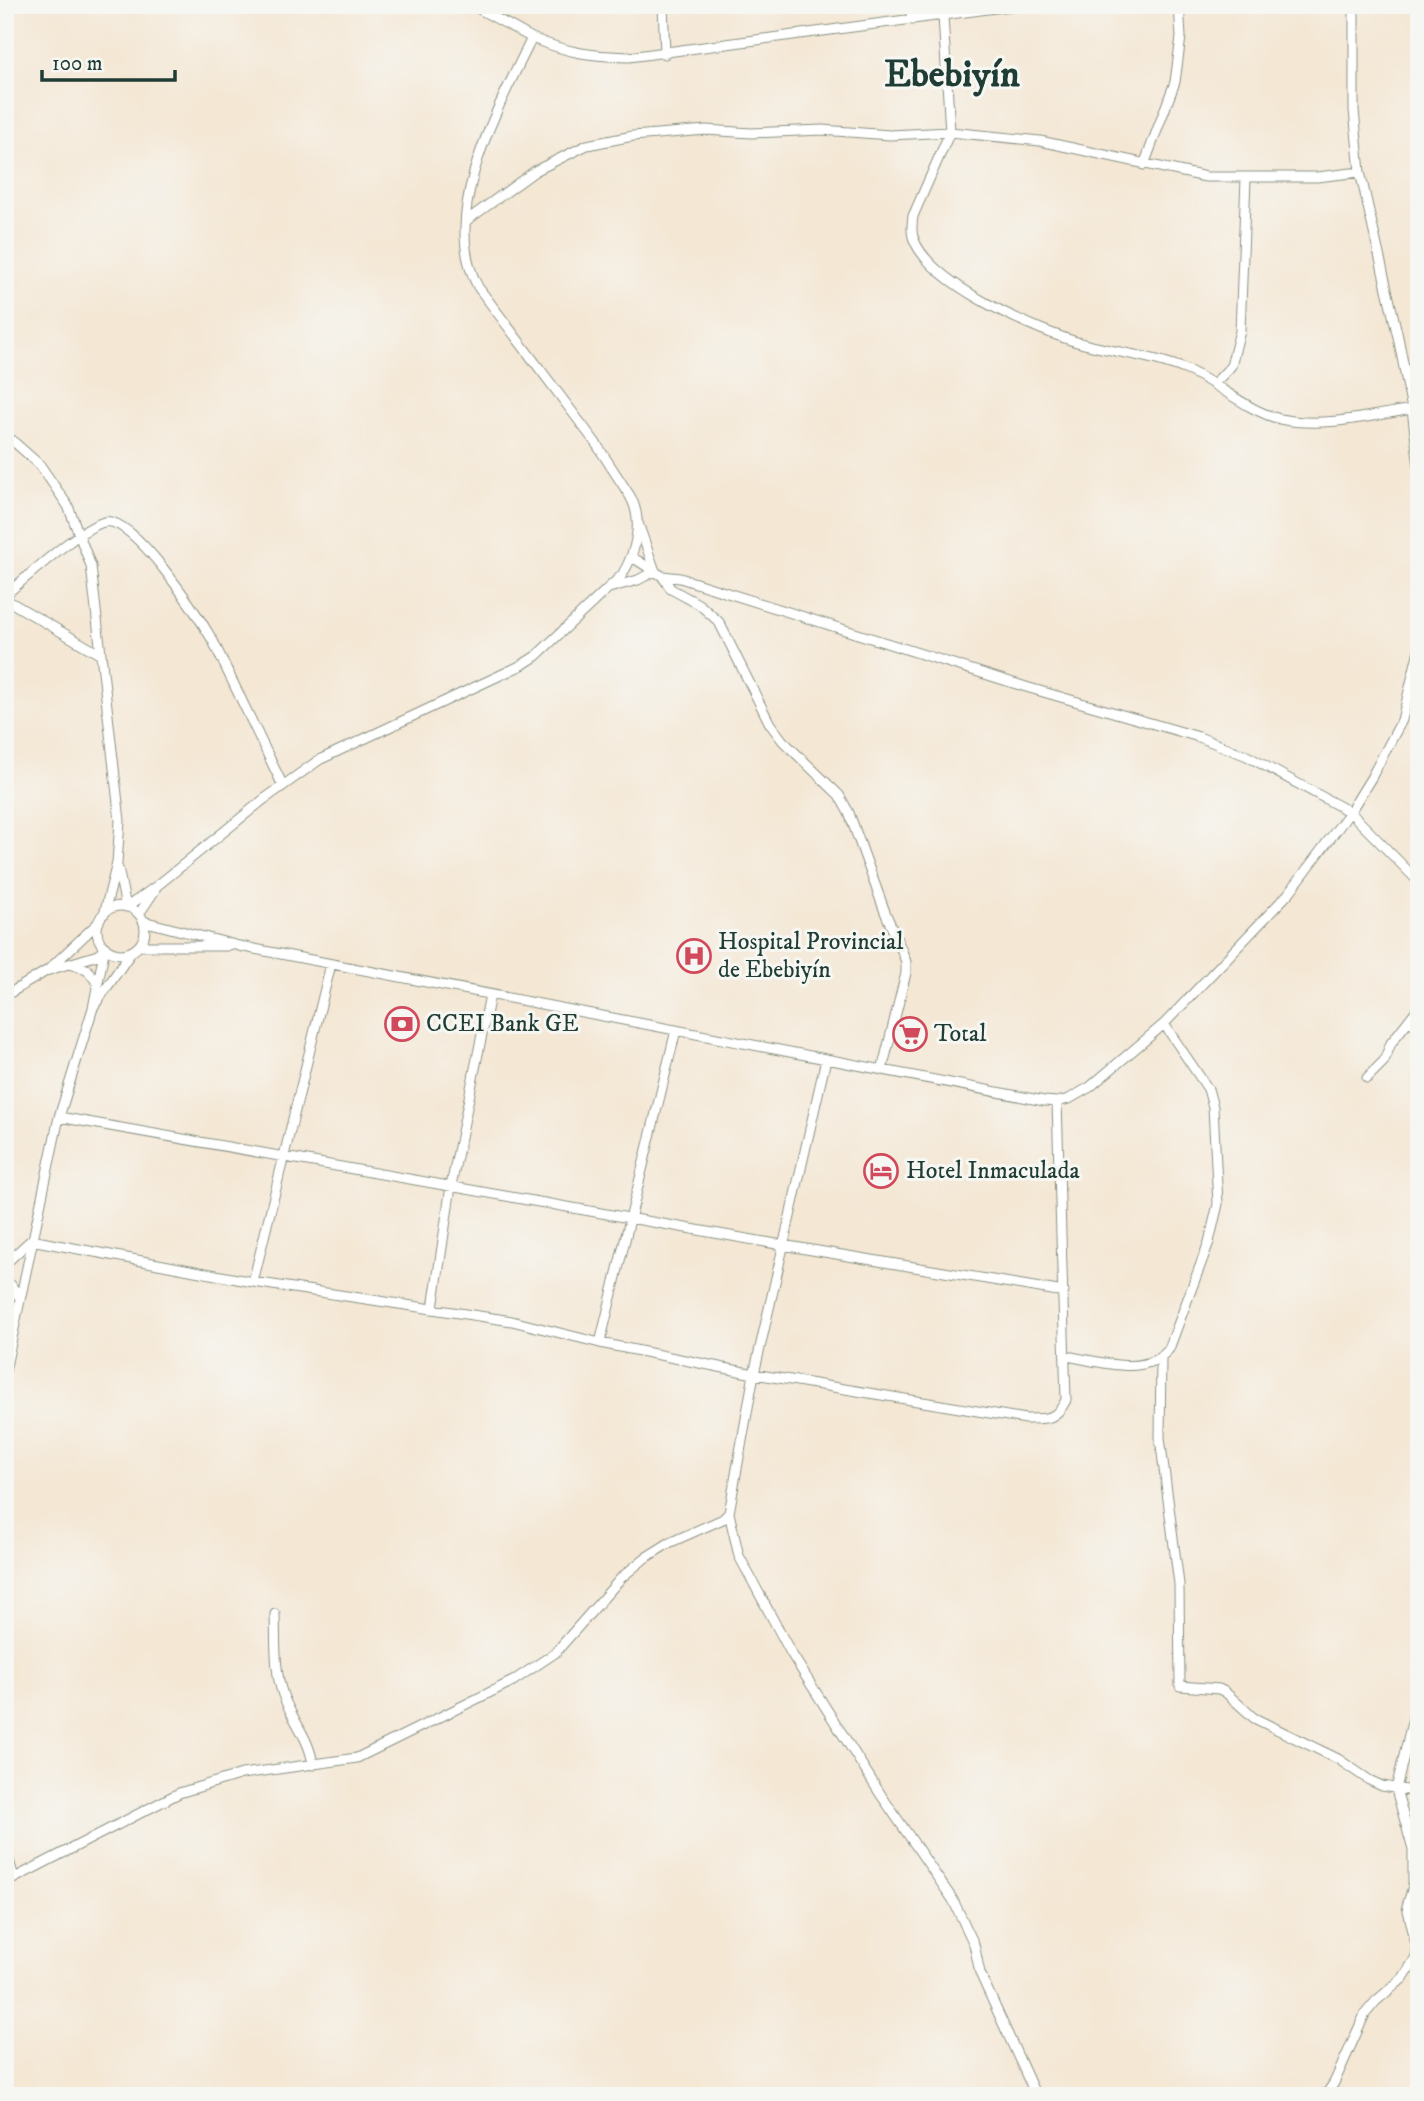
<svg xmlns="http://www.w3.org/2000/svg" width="1424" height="2101" viewBox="0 0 1424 2101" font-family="'IM FELL DW Pica',serif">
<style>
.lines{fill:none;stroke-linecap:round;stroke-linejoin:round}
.minor-casing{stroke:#8a9284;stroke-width:11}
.minor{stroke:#fff;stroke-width:9}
.labels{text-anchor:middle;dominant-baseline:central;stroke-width:6;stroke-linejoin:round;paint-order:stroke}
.poi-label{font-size:24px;fill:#1f3d34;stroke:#f6f6f2;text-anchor:start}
.town-label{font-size:38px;font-weight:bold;fill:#1f3d34;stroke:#f6f6f2}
</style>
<rect width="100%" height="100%" fill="#f6f6f2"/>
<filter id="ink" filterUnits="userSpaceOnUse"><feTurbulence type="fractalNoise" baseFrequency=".0143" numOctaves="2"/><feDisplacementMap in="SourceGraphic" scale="14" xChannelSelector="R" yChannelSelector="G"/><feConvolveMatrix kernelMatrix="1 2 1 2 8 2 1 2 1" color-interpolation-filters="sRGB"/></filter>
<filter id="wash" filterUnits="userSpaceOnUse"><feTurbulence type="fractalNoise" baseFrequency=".00686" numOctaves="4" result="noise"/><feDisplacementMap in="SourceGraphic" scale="28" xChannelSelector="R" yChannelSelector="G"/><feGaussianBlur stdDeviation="1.57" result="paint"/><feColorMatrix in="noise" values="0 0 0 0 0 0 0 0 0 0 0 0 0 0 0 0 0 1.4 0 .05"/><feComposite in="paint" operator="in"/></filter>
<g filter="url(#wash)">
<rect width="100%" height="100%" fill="#f4e7d4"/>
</g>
<g filter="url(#ink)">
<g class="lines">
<!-- minor casing -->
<g class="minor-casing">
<path id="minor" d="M663,5L665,54
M910,5L912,20
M1354,5V110L1360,172L1398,337L1412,409L1419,467
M943,16L950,132L913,216C912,223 911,230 913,237C928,284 1039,332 1084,344C1118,353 1154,356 1187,370C1220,384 1245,410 1280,419C1322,428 1370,416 1412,409
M532,38C569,53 590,56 629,57L1018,5
M1144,165L1175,82L1181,37L1179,5
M466,221L535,171L587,145L633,136L706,130L751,133L822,130L890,135L950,132L1040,141L1206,177H1317L1360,172
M1214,384L1231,366L1240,331L1246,178
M5,434L40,465L68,506L91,566L120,821L117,863L104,914
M632,557L662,576L680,578L1026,687L1199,737L1247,756L1350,812L1419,882
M662,576L671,589L700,605L719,622L770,724L783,741L839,795L849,813L885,912L902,951L906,962V973L882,1070
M609,588L638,580L655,571L638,523
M5,595C28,577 78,529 104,522C133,514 199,617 213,641L283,786
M5,599L101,655
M118,868L126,907
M97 930a24 24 0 1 1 48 0a24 24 0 1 1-48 0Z
M127,907L158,885L263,800L319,760L522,665L536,656L622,575C636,552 644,521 630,496L595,442L478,287C438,213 499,106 532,38L472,5
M139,914L155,890
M143,921L239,946L1044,1101L1057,1102L1069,1099L1090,1087L1164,1024L1289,893L1350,812L1371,778L1402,720L1419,650
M139,946H227
M72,965L87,969L96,981
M49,970L98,955L104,949
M5,996L48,970L99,922
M94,1006L132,951
M1409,1020L1419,1029
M1367,1078L1384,1061L1391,1043L1419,1007
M59,1117L782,1245L1064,1292
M5,1264L31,1240L253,1282L512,1321L600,1343L754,1374L1026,1419C1047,1419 1056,1420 1066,1400L1057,1102
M5,1281L11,1285L19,1297
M253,1282L331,964
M433,1308L451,1186L490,995
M600,1343L676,1030
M1066,1356C1099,1361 1145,1378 1169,1349L1209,1242L1218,1204L1213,1107L1208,1089L1164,1024
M1161,1359L1160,1438L1179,1584L1180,1686L1219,1689L1225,1692L1254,1718L1338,1759L1369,1780L1382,1786L1419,1792
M5,1371L59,1117L93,1008L105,947
M729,1513L739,1556L791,1653L881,1795L953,1900L974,1944L980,1973L1036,2096
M275,1614C276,1641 274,1670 283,1695C292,1720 310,1739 313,1765
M5,1846L14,1878
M1413,1848L1419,1830
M5,1883L179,1793L242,1774L357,1758L513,1681L555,1653L622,1577L645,1558L669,1543L723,1519L729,1513L754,1374L826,1059
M1325,2096L1334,2083L1365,2014L1376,2001L1403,1978L1417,1956L1416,1944L1407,1906L1413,1887V1850L1396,1789L1414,1714L1419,1680"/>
</g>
<!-- minor -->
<use href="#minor" class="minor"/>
</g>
</g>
<!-- icons -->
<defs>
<g id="hospital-ring" transform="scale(1.75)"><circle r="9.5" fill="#f6f6f2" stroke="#d1495b" stroke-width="1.5"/><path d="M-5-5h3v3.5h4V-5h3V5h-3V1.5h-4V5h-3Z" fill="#d1495b"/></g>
<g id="bank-ring" transform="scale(1.75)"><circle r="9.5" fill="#f6f6f2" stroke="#d1495b" stroke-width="1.5"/><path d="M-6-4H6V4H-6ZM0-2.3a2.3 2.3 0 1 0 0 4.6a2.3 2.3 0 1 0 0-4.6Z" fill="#d1495b"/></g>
<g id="supermarket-ring" transform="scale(1.75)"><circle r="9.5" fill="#f6f6f2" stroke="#d1495b" stroke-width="1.5"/><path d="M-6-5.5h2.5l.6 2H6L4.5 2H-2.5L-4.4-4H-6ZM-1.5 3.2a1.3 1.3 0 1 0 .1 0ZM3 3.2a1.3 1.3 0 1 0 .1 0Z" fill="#d1495b"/></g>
<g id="hotel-ring" transform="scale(1.75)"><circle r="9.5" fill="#f6f6f2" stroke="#d1495b" stroke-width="1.5"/><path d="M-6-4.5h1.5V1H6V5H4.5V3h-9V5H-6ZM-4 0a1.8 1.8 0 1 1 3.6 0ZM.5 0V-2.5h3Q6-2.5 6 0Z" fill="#d1495b"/></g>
</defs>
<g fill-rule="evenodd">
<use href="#hospital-ring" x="694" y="956"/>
<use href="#bank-ring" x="402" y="1024"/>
<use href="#supermarket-ring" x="910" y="1034"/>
<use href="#hotel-ring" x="881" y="1171"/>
</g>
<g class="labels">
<!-- poi labels -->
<g class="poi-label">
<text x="718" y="942">Hospital Provincial<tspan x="718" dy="28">de Ebebiyín</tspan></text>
<text x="426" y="1024">CCEI Bank GE</text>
<text x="934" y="1034">Total</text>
<text x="906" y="1171">Hotel Inmaculada</text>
</g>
<!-- town labels -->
<g class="town-label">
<text x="952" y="75">Ebebiyín</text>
</g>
</g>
<!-- margin -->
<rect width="1424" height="2101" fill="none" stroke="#f6f6f2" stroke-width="28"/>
<!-- scale -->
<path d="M42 70v10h133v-10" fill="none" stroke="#1f3d34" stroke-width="3.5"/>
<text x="52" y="70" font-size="21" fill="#1f3d34" stroke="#f6f6f2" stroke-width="5" paint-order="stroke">100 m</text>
</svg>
